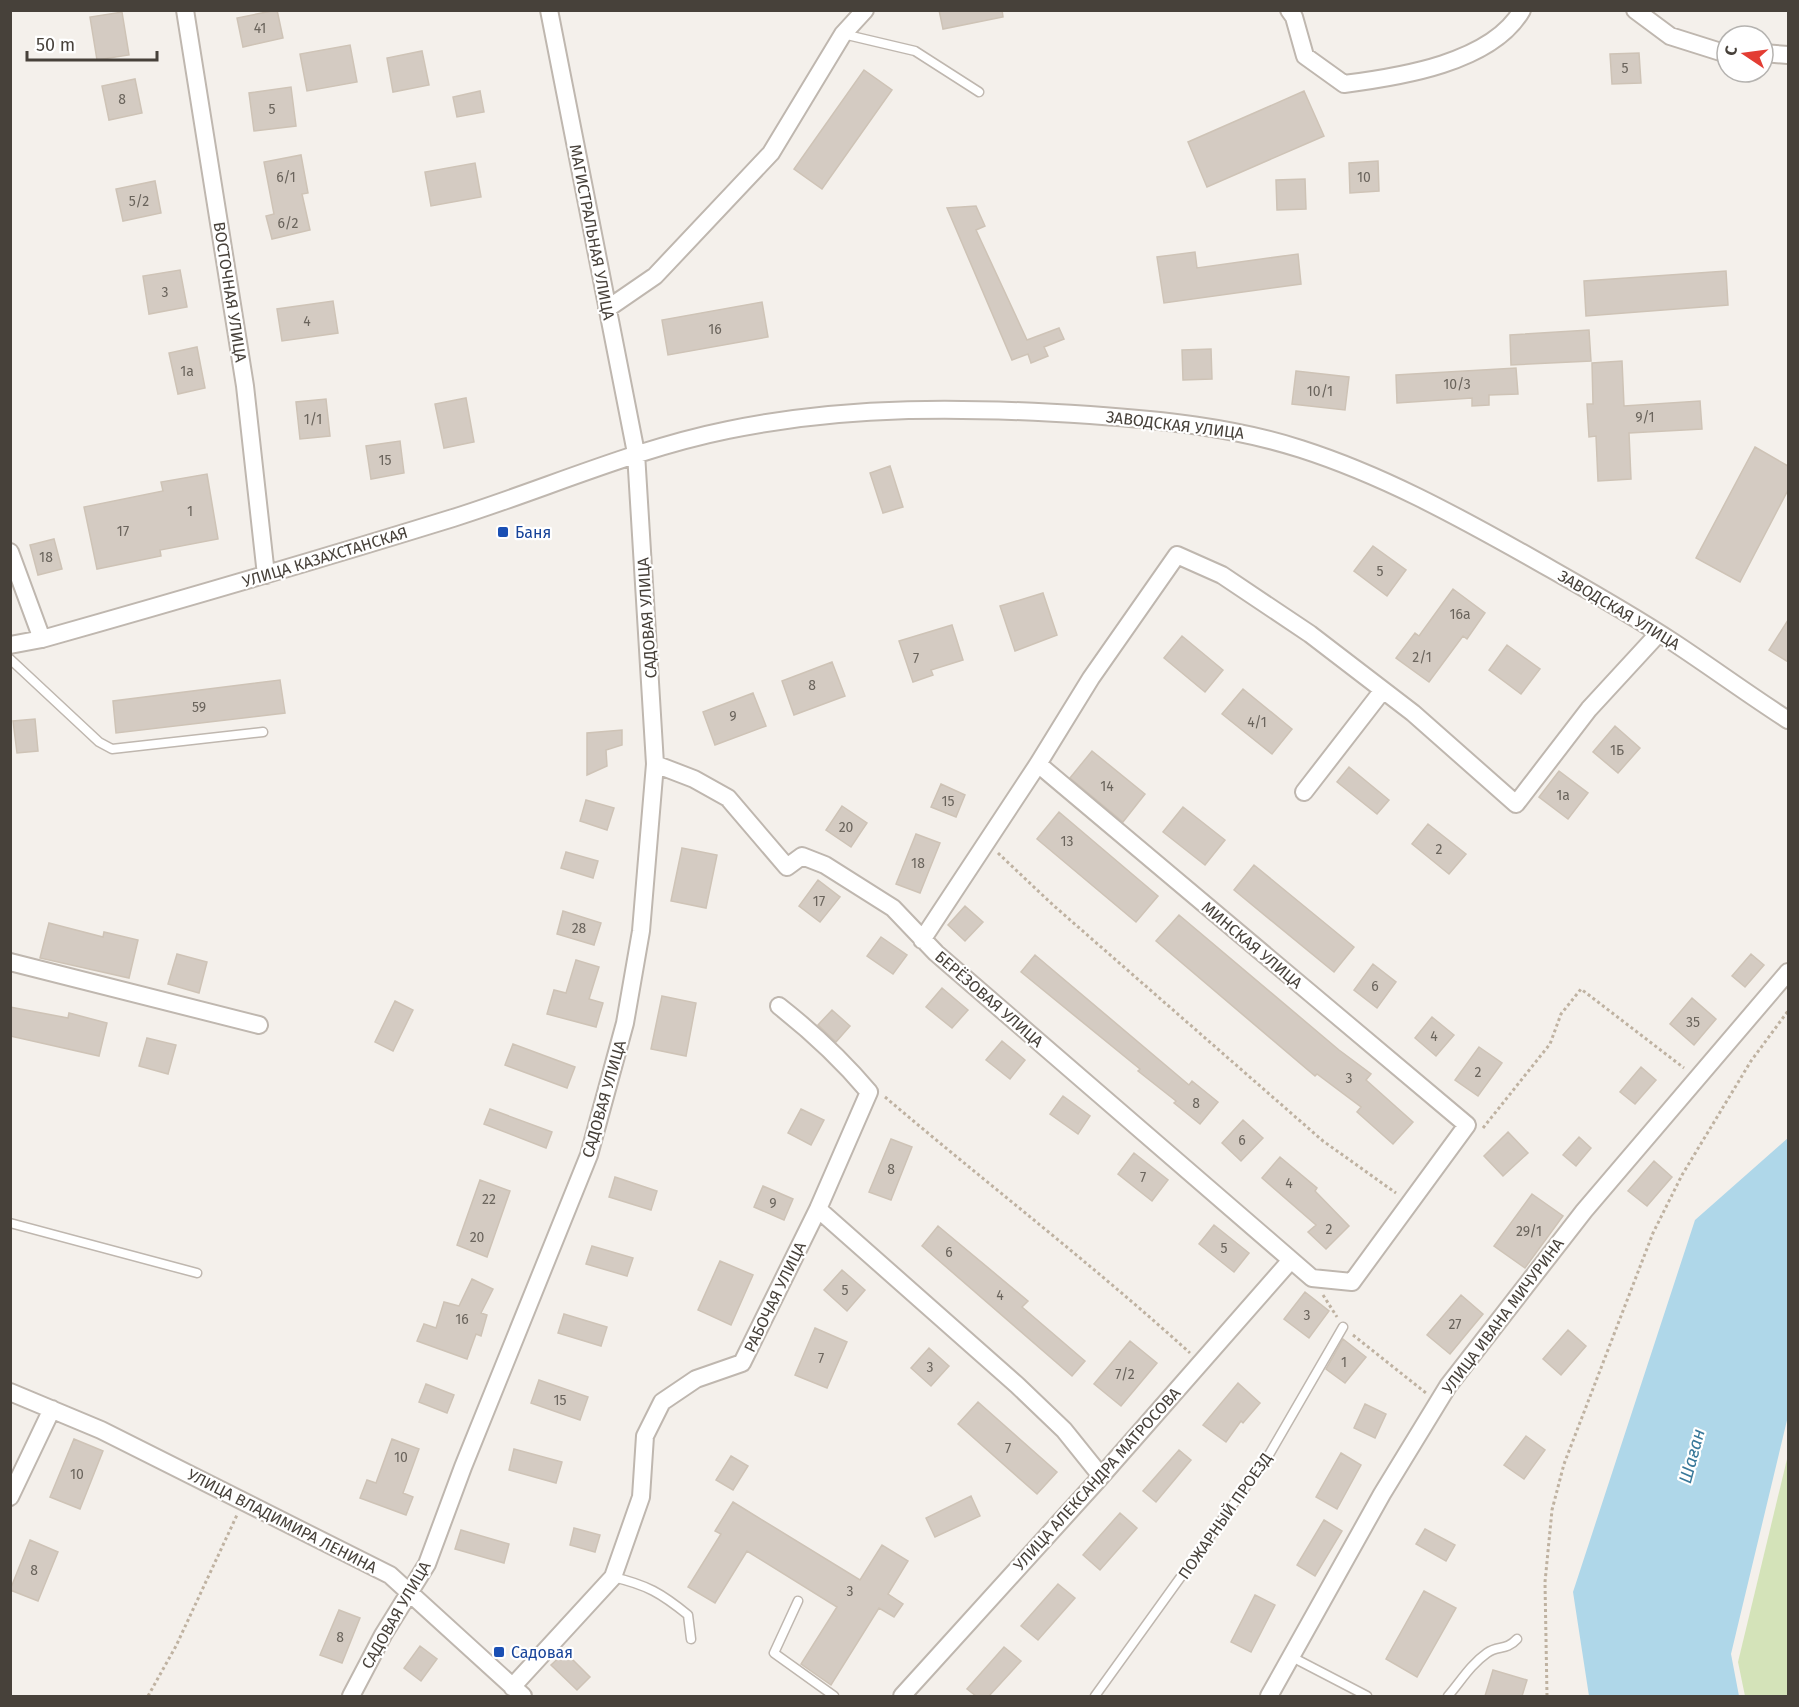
<svg xmlns="http://www.w3.org/2000/svg" width="1799" height="1707" viewBox="0 0 1799 1707" font-family="'Fira Sans',sans-serif">
<style>
.green{fill:#d4e3b9}
.water{fill:#afd7e9}
.building{fill:#d4cbc2;stroke:#cec3b6;stroke-width:1.5}
.lines{fill:none;stroke-linecap:round;stroke-linejoin:round}
.service-casing{stroke:#bfb7af;stroke-width:11}
.minor-casing{stroke:#bfb7af;stroke-width:20}
.path{stroke:#bfb2a1;stroke-width:3;stroke-dasharray:3 3;stroke-linecap:butt}
.service{stroke:#fff;stroke-width:8}
.minor{stroke:#fff;stroke-width:16}
.transit-dot{fill:#1a4fb4;stroke:#fff;stroke-width:2}
.labels{text-anchor:middle;dominant-baseline:central;stroke-width:4.5;stroke-linejoin:round;paint-order:stroke}
.number-label{font-size:14px;fill:#6a645c}
.street-label{font-size:16px;fill:#47413a;stroke:#fff}
.transit-label{font-size:16px;fill:#164399;stroke:#fff;text-anchor:start}
.water-label{font-size:18px;font-style:italic;fill:#39799a;stroke:#fff}
</style>
<rect width="100%" height="100%" fill="#f4f0eb"/>
<!-- green -->
<path class="green" d="M1788,1455V1696H1745L1738,1662Z"/>
<!-- water -->
<path class="water" d="M1788,1138V1416L1731,1654L1739,1696H1589L1573,1592L1695,1220Z"/>
<!-- building -->
<path class="building" d="M277,10L283,38L243,47L237,18Z
M939,10H1002L1003,17L943,29Z
M122,12L129,55L97,60L90,17Z
M350,45L357,82L307,91L300,54Z
M422,51L429,85L393,92L387,58Z
M1639,53L1641,83L1612,84L1610,54Z
M864,70L892,90L822,189L794,169Z
M135,79L142,113L109,120L102,86Z
M291,87L296,126L254,131L249,93Z
M480,91L484,112L457,117L453,97Z
M1304,91L1324,136L1207,187L1188,142Z
M301,155L308,193L302,194L310,230L272,239L266,216L274,214L264,162Z
M1378,161L1379,191L1350,193L1349,163Z
M475,163L481,197L431,206L425,172Z
M1305,179L1306,209L1277,210L1276,180Z
M155,181L161,213L123,221L116,189Z
M976,206L985,226L976,230L1027,340L1059,328L1064,339L1044,347L1048,356L1031,363L1028,354L1012,360L947,208Z
M1195,252L1197,268L1298,254L1301,284L1164,303L1157,257Z
M180,270L187,307L149,314L143,276Z
M1726,271L1728,305L1586,316L1584,281Z
M333,301L338,333L282,341L277,309Z
M762,302L768,337L668,355L662,320Z
M1589,330L1591,361L1511,365L1510,335Z
M197,347L205,388L178,394L169,353Z
M1211,349L1212,379L1183,380L1182,350Z
M1622,361L1624,406L1700,401L1702,429L1629,433L1631,479L1598,481L1596,436L1589,437L1587,404H1593L1592,363Z
M1516,368L1518,394L1489,395V405L1472,406V398L1397,403L1396,375Z
M1296,371L1349,377L1345,410L1292,404Z
M466,398L474,442L444,448L435,404Z
M326,399L330,436L300,439L296,402Z
M400,441L404,473L371,479L366,446Z
M1755,447L1788,466V490L1740,582L1696,558Z
M890,466L903,507L883,513L870,473Z
M207,474L218,539L160,550L161,556L97,569L84,507L163,491L161,482Z
M54,539L62,569L38,575L30,545Z
M1373,546L1406,570L1387,596L1354,571Z
M1453,589L1485,613L1467,639L1463,636L1429,682L1396,658L1415,633L1419,636Z
M1043,593L1057,635L1015,651L1000,606Z
M1788,620V662L1769,650Z
M952,625L963,660L931,670L933,675L913,682L899,641Z
M1182,636L1223,670L1205,692L1164,658Z
M1507,645L1540,669L1521,694L1489,670Z
M832,662L845,696L794,715L782,681Z
M280,680L285,713L116,733L113,701Z
M1243,689L1292,729L1272,754L1222,714Z
M753,693L766,726L715,745L703,712Z
M35,719L38,751L17,753L13,721Z
M1615,726L1640,748L1618,773L1593,752Z
M622,730V745L606,750L607,766L587,775V733Z
M1092,751L1145,794L1123,822L1070,778Z
M1349,767L1389,800L1377,814L1337,782Z
M1559,771L1588,793L1568,819L1539,797Z
M941,784L965,795L956,817L931,807Z
M586,800L614,808L607,830L580,821Z
M842,806L867,823L851,847L826,830Z
M1183,807L1225,840L1205,865L1163,832Z
M1059,812L1158,896L1136,922L1037,839Z
M1428,824L1466,854L1449,874L1412,844Z
M916,834L940,843L920,893L896,884Z
M682,848L717,855L706,908L671,901Z
M566,852L598,861L593,878L561,868Z
M1254,865L1354,947L1334,972L1234,890Z
M818,880L840,897L820,922L799,906Z
M965,906L983,922L965,941L948,925Z
M563,911L601,923L594,945L557,934Z
M1179,915L1339,1050L1371,1074L1366,1080L1413,1122L1393,1144L1357,1112L1361,1107L1317,1074L1315,1076L1156,941Z
M49,923L103,937L104,932L138,940L129,978L40,958Z
M881,937L907,955L893,974L867,956Z
M177,954L207,962L199,993L168,984Z
M1751,954L1764,965L1745,987L1732,976Z
M1035,955L1189,1085L1192,1081L1218,1102L1200,1124L1174,1103L1176,1101L1138,1071L1140,1069L1021,972Z
M576,960L599,967L589,999L603,1003L596,1027L547,1014L554,990L566,993Z
M1373,964L1396,982L1377,1008L1354,990Z
M942,988L968,1010L952,1028L926,1007Z
M662,996L696,1003L686,1056L651,1049Z
M1692,998L1716,1019L1694,1045L1670,1024Z
M395,1001L413,1010L393,1051L375,1042Z
M10,1007L68,1018L69,1013L107,1023L99,1056L10,1036Z
M832,1010L850,1026L836,1042L818,1025Z
M1432,1017L1454,1035L1436,1056L1415,1038Z
M147,1038L176,1045L168,1074L139,1066Z
M1002,1041L1025,1060L1010,1079L986,1060Z
M513,1044L575,1067L567,1088L505,1065Z
M1479,1047L1502,1063L1478,1096L1455,1080Z
M1641,1067L1656,1080L1635,1104L1620,1092Z
M1063,1096L1090,1116L1078,1134L1050,1114Z
M490,1109L552,1132L546,1148L484,1124Z
M801,1109L824,1120L811,1145L788,1133Z
M1243,1120L1263,1138L1241,1161L1222,1143Z
M1508,1132L1528,1153L1503,1176L1484,1156Z
M1579,1137L1591,1148L1576,1166L1563,1155Z
M891,1139L912,1147L891,1200L869,1192Z
M1134,1153L1168,1180L1152,1201L1118,1174Z
M1280,1157L1317,1188L1315,1191L1349,1226L1326,1249L1308,1232L1316,1225L1262,1178Z
M1654,1161L1672,1177L1647,1206L1628,1191Z
M615,1177L657,1191L651,1210L609,1197Z
M480,1180L510,1191L487,1257L457,1245Z
M763,1186L793,1199L784,1220L754,1207Z
M1532,1194L1563,1216L1525,1268L1494,1246Z
M1214,1225L1249,1253L1234,1272L1199,1244Z
M938,1226L1028,1301L1022,1307L1085,1361L1072,1376L922,1246Z
M592,1246L633,1258L627,1276L586,1264Z
M720,1261L753,1275L731,1325L698,1310Z
M842,1270L865,1290L847,1311L824,1290Z
M472,1279L493,1289L481,1313L487,1315L481,1336L476,1334L467,1359L417,1341L424,1324L436,1328L444,1302L459,1306Z
M1305,1292L1329,1311L1309,1338L1284,1319Z
M1461,1295L1483,1314L1450,1354L1427,1335Z
M564,1314L607,1327L601,1346L558,1333Z
M815,1328L847,1342L827,1388L795,1375Z
M1568,1330L1586,1346L1561,1375L1543,1359Z
M1343,1339L1366,1357L1345,1383L1326,1369Z
M1130,1341L1157,1363L1121,1406L1094,1384Z
M929,1348L949,1366L931,1386L911,1368Z
M539,1380L588,1397L580,1420L531,1403Z
M1238,1383L1260,1403L1243,1423L1241,1421L1226,1442L1203,1425Z
M426,1384L454,1395L447,1413L419,1402Z
M978,1402L1057,1472L1037,1494L958,1424Z
M1365,1404L1386,1414L1375,1438L1354,1428Z
M1526,1436L1545,1450L1524,1479L1504,1465Z
M74,1439L103,1451L80,1509L50,1497Z
M392,1439L419,1449L403,1493L413,1497L406,1515L360,1498L367,1480L376,1483Z
M514,1449L562,1462L556,1483L509,1470Z
M1179,1450L1191,1460L1156,1502L1143,1491Z
M1341,1453L1361,1465L1337,1509L1316,1497Z
M731,1456L748,1466L733,1490L716,1480Z
M971,1496L980,1516L935,1537L926,1518Z
M733,1502L860,1580L882,1545L908,1561L888,1594L903,1604L894,1617L879,1608L831,1685L801,1664L837,1607L747,1551L715,1603L688,1587L721,1534L715,1531Z
M1120,1513L1137,1528L1100,1570L1083,1555Z
M1324,1520L1342,1531L1315,1576L1297,1565Z
M574,1528L600,1535L595,1552L570,1545Z
M1425,1529L1455,1545L1446,1561L1416,1544Z
M461,1530L509,1544L504,1563L455,1549Z
M30,1540L58,1552L38,1601L10,1590Z
M1058,1584L1075,1598L1038,1640L1021,1626Z
M1424,1591L1456,1608L1417,1677L1386,1659Z
M1255,1595L1275,1605L1251,1652L1231,1642Z
M339,1610L360,1618L342,1663L320,1655Z
M420,1646L437,1659L421,1681L404,1668Z
M1004,1647L1021,1661L989,1696H976L967,1689Z
M565,1652L590,1677L577,1690L551,1665Z
M1493,1670L1527,1680L1522,1696H1485Z"/>
<g class="lines">
<!-- service casing -->
<g class="service-casing">
<path id="service" d="M843,34L915,51L979,92
M10,659L99,742L112,749L263,732
M10,1223L197,1273
M613,1577C647,1585 661,1593 688,1615L691,1639
M798,1601L774,1653L834,1696
M1290,1656L1367,1696
M1095,1696L1270,1453L1343,1327
M1448,1696C1461,1681 1470,1665 1487,1653C1498,1645 1506,1651 1517,1639"/>
</g>
<!-- minor casing -->
<g class="minor-casing">
<path id="minor" d="M185,10L245,386L266,575
M1289,10L1294,17L1305,56L1344,84C1399,77 1492,63 1522,10
M1635,10L1670,36L1727,54
M1763,53L1788,55
M607,309L655,276L771,153L843,34L865,10
M10,552L42,639
M10,645L42,639C180,600 317,560 453,518C545,489 634,449 728,430C848,405 968,407 1090,415C1161,420 1233,427 1301,449C1382,475 1455,515 1528,556C1577,584 1626,611 1673,642C1711,667 1749,695 1788,720
M655,764L694,779L728,798L787,867L802,856L825,865L893,908L936,953L1312,1278L1352,1282L1467,1125L1038,764
M1304,792L1383,690
M922,940L1038,764L1091,678L1177,555L1222,575L1310,634L1413,713L1516,804L1589,709L1659,633
M10,962L259,1025
M818,1209L1017,1385L1064,1430L1101,1476
M10,1392L101,1430L390,1575L523,1696
M10,1497L52,1409
M512,1687L613,1577L641,1497L645,1436L662,1402L696,1379L742,1363L818,1209L869,1092C842,1060 812,1032 779,1006
M351,1696L383,1635L427,1564L463,1467L589,1155L625,1023L641,931L655,764L636,453L549,10
M902,1696L1097,1481L1291,1260
M1269,1696L1382,1494L1448,1386L1584,1211L1788,972"/>
</g>
<!-- path -->
<path class="path" d="M998,853L1053,905L1323,1141L1396,1193
M885,1097C986,1183 1092,1264 1190,1353
M1483,1128L1550,1044L1561,1014L1581,989L1684,1068
M1323,1295L1337,1317
M1353,1335L1426,1393
M148,1696L176,1646L237,1515
M1547,1696L1545,1582L1552,1510L1564,1464L1653,1233L1682,1175L1751,1061L1788,1011"/>
<!-- service -->
<use href="#service" class="service"/>
<!-- minor -->
<use href="#minor" class="minor"/>
</g>
<!-- markers -->
<g class="transit-dot">
<rect x="497" y="526" width="12" height="12" rx="3"/>
<rect x="493" y="1646" width="12" height="12" rx="3"/>
</g>
<g class="labels">
<!-- number labels -->
<g class="number-label">
<text x="260" y="28">41</text>
<text x="1625" y="68">5</text>
<text x="122" y="99">8</text>
<text x="272" y="109">5</text>
<text x="286" y="177">6/1</text>
<text x="1364" y="177">10</text>
<text x="139" y="201">5/2</text>
<text x="288" y="223">6/2</text>
<text x="165" y="292">3</text>
<text x="307" y="321">4</text>
<text x="715" y="329">16</text>
<text x="187" y="371">1а</text>
<text x="1457" y="384">10/3</text>
<text x="1320" y="391">10/1</text>
<text x="1645" y="417">9/1</text>
<text x="313" y="419">1/1</text>
<text x="385" y="460">15</text>
<text x="190" y="511">1</text>
<text x="123" y="531">17</text>
<text x="46" y="557">18</text>
<text x="1380" y="571">5</text>
<text x="1460" y="614">16а</text>
<text x="1422" y="657">2/1</text>
<text x="916" y="658">7</text>
<text x="812" y="685">8</text>
<text x="199" y="707">59</text>
<text x="733" y="716">9</text>
<text x="1257" y="722">4/1</text>
<text x="1617" y="750">1Б</text>
<text x="1107" y="786">14</text>
<text x="1563" y="795">1а</text>
<text x="948" y="801">15</text>
<text x="846" y="827">20</text>
<text x="1067" y="841">13</text>
<text x="1439" y="849">2</text>
<text x="918" y="863">18</text>
<text x="819" y="901">17</text>
<text x="579" y="928">28</text>
<text x="1375" y="986">6</text>
<text x="1693" y="1022">35</text>
<text x="1434" y="1036">4</text>
<text x="1478" y="1072">2</text>
<text x="1349" y="1078">3</text>
<text x="1196" y="1103">8</text>
<text x="1242" y="1140">6</text>
<text x="891" y="1169">8</text>
<text x="1143" y="1177">7</text>
<text x="1289" y="1183">4</text>
<text x="489" y="1199">22</text>
<text x="773" y="1203">9</text>
<text x="1329" y="1229">2</text>
<text x="1529" y="1231">29/1</text>
<text x="477" y="1237">20</text>
<text x="1224" y="1248">5</text>
<text x="949" y="1252">6</text>
<text x="845" y="1290">5</text>
<text x="1000" y="1295">4</text>
<text x="1307" y="1315">3</text>
<text x="462" y="1319">16</text>
<text x="1455" y="1324">27</text>
<text x="821" y="1358">7</text>
<text x="1344" y="1362">1</text>
<text x="930" y="1367">3</text>
<text x="1125" y="1374">7/2</text>
<text x="560" y="1400">15</text>
<text x="1008" y="1448">7</text>
<text x="401" y="1457">10</text>
<text x="77" y="1474">10</text>
<text x="34" y="1570">8</text>
<text x="850" y="1591">3</text>
<text x="340" y="1637">8</text>
</g>
<!-- street labels -->
<g class="street-label">
<text transform="translate(592 232) rotate(79)">МАГИСТРАЛЬНАЯ УЛИЦА</text>
<text transform="translate(230 292) rotate(81)">ВОСТОЧНАЯ УЛИЦА</text>
<text transform="translate(1175 425) rotate(7)">ЗАВОДСКАЯ УЛИЦА</text>
<text transform="translate(325 557) rotate(-17)">УЛИЦА КАЗАХСТАНСКАЯ</text>
<text transform="translate(1619 610) rotate(31)">ЗАВОДСКАЯ УЛИЦА</text>
<text transform="translate(647 618) rotate(-94)">САДОВАЯ УЛИЦА</text>
<text transform="translate(1252 945) rotate(40)">МИНСКАЯ УЛИЦА</text>
<text transform="translate(989 999) rotate(41)">БЕРЁЗОВАЯ УЛИЦА</text>
<text transform="translate(604 1099) rotate(-74)">САДОВАЯ УЛИЦА</text>
<text transform="translate(775 1297) rotate(-64)">РАБОЧАЯ УЛИЦА</text>
<text transform="translate(1503 1316) rotate(-53)">УЛИЦА ИВАНА МИЧУРИНА</text>
<text transform="translate(1097 1479) rotate(-48)">УЛИЦА АЛЕКСАНДРА МАТРОСОВА</text>
<text transform="translate(1225 1516) rotate(-55)">ПОЖАРНЫЙ ПРОЕЗД</text>
<text transform="translate(282 1521) rotate(27)">УЛИЦА ВЛАДИМИРА ЛЕНИНА</text>
<text transform="translate(396 1615) rotate(-60)">САДОВАЯ УЛИЦА</text>
</g>
<!-- transit labels -->
<g class="transit-label">
<text x="515" y="532">Баня</text>
<text x="511" y="1652">Садовая</text>
</g>
<!-- water labels -->
<g class="water-label">
<text transform="translate(1692 1456) rotate(-75)">Шаған</text>
</g>
</g>
<!-- border -->
<rect width="1799" height="1707" fill="none" stroke="#47413a" stroke-width="24"/>
<!-- north arrow -->
<g transform="translate(1745 54) rotate(283)"><circle r="28" fill="#ffffff" stroke="#b5b3b0" stroke-width="1.5"/>
<path d="M0-4.5L10 22L0 15L-10 22Z" fill="#e33d33"/>
<text y="-9" font-size="16" font-weight="bold" text-anchor="middle" fill="#47413a">С</text>
</g>
<!-- scale -->
<path d="M27 51v9h130v-9" fill="none" stroke="#47413a" stroke-width="3"/>
<text x="36" y="51" font-size="18" fill="#47413a" stroke="#ffffff" stroke-width="4.5" paint-order="stroke">50 m</text>
</svg>
